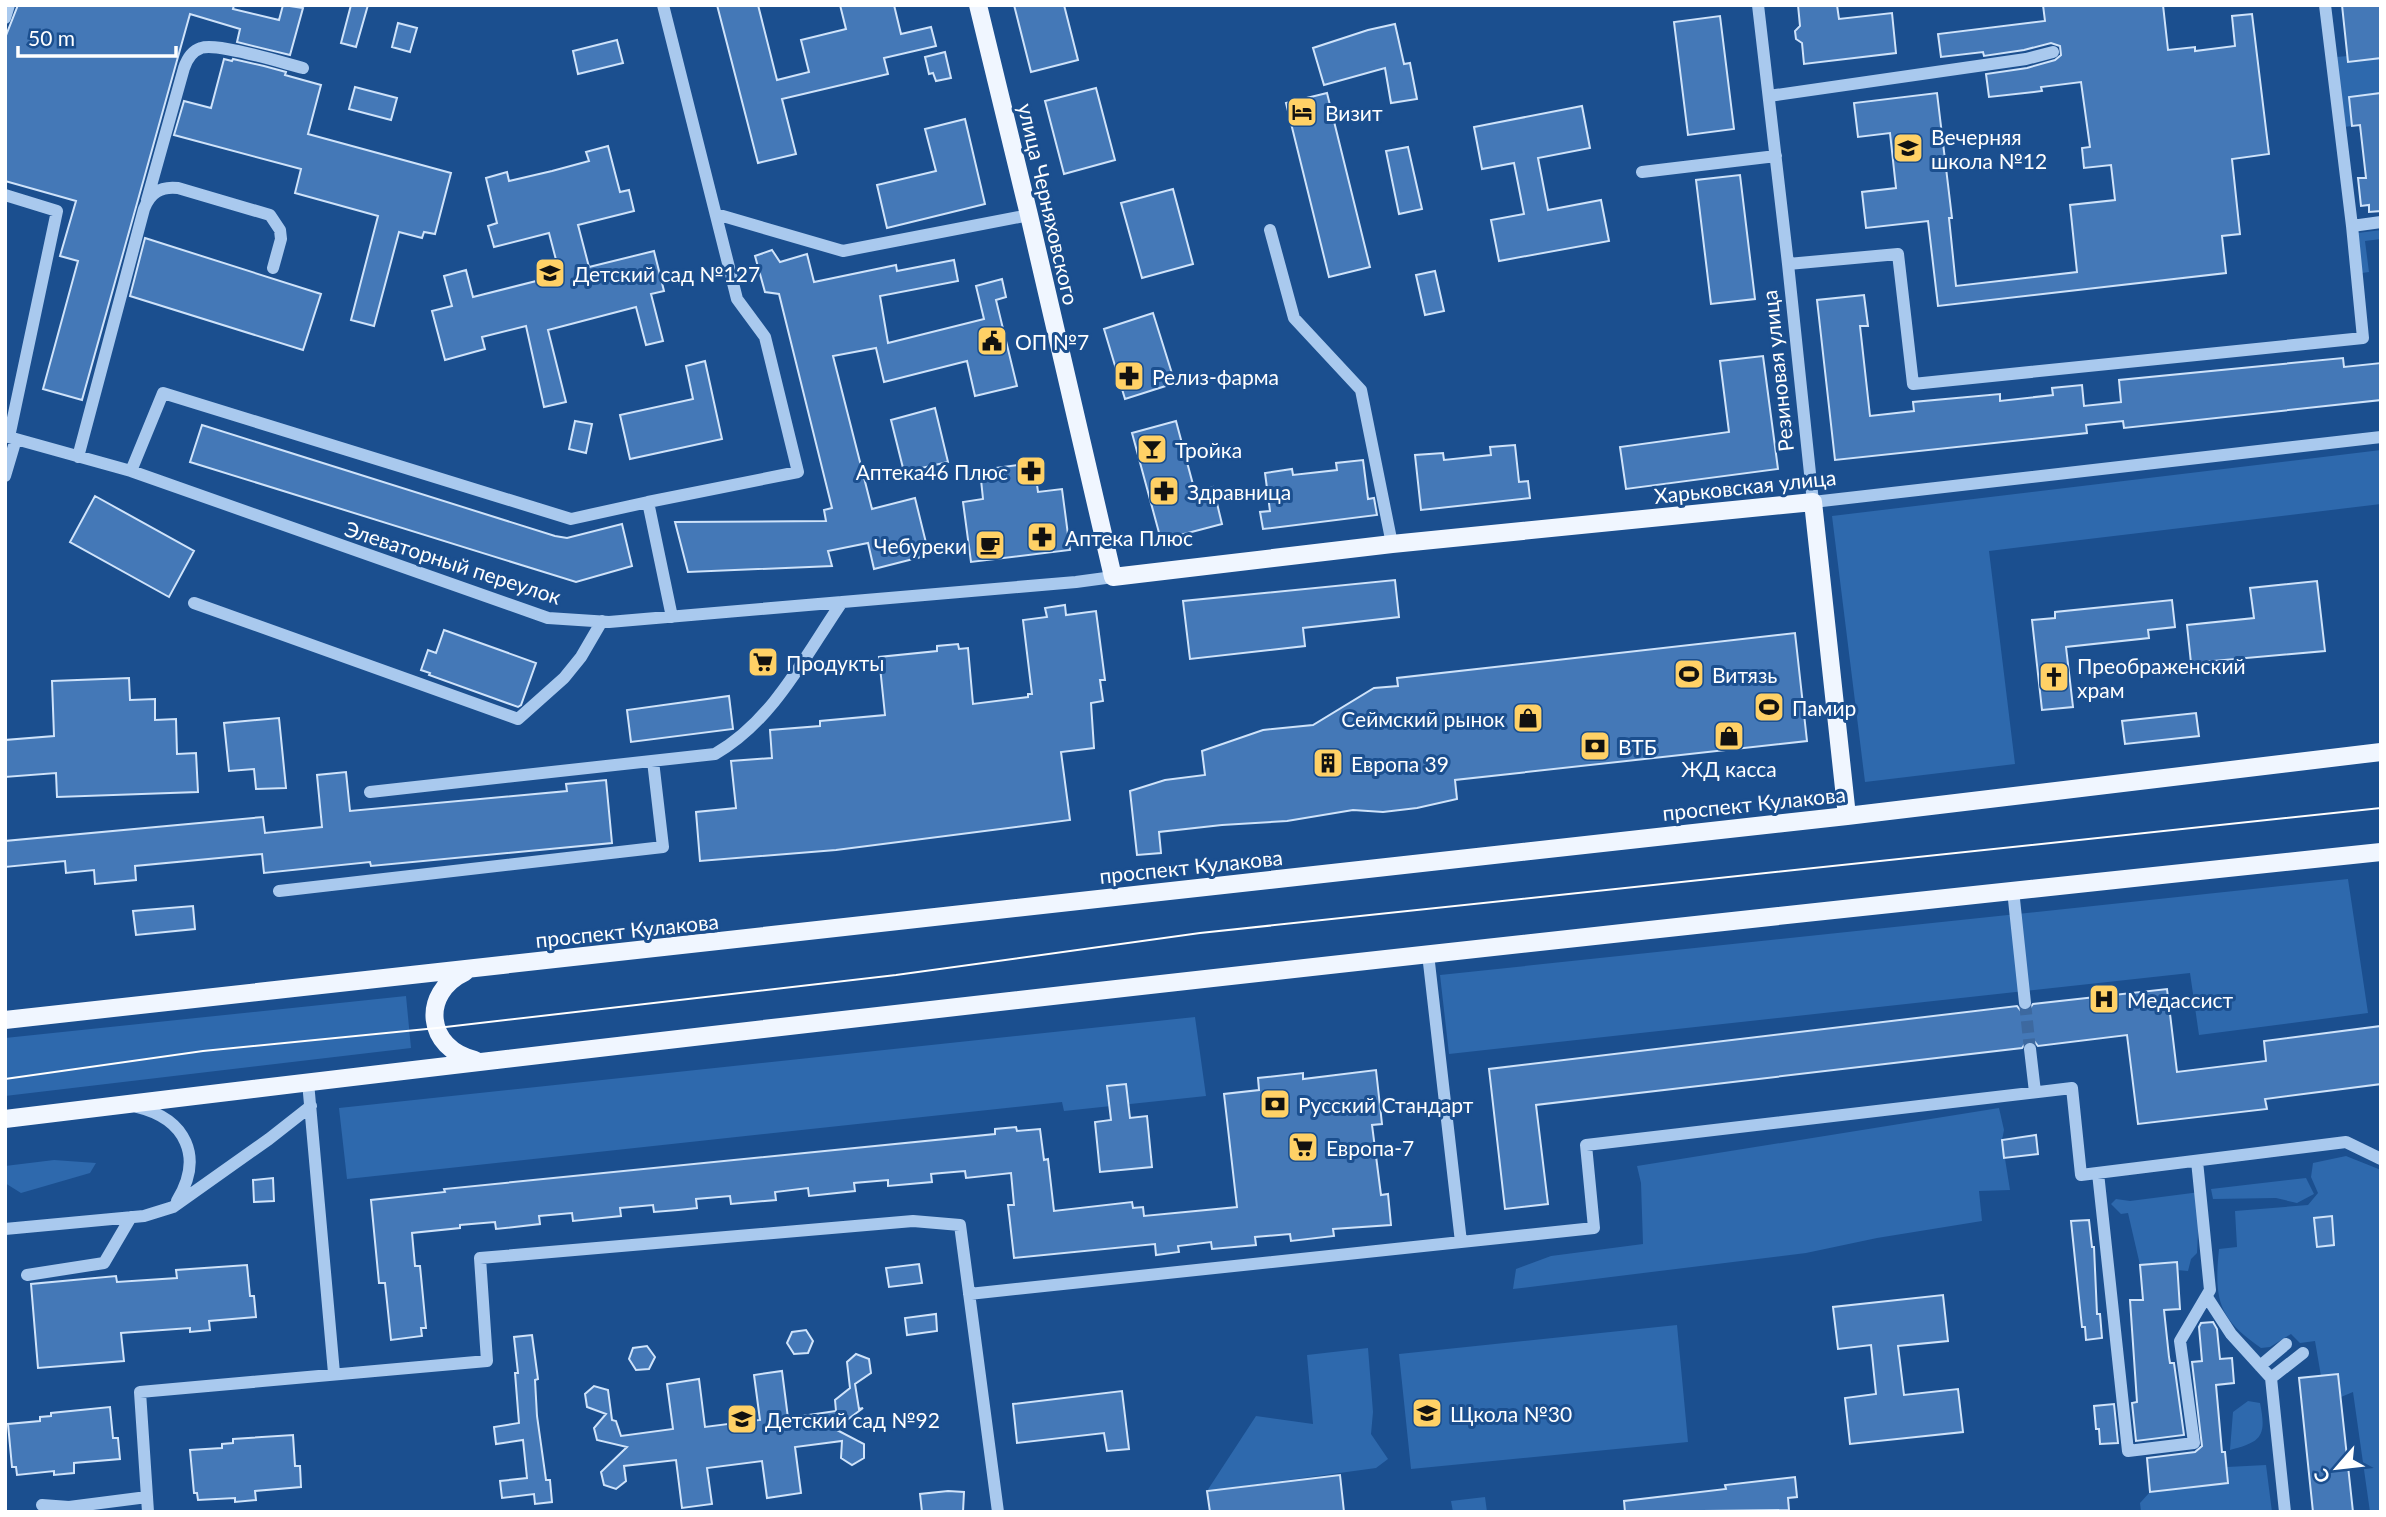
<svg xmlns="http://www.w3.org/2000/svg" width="2386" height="1517" viewBox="0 0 2386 1517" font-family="Lato,sans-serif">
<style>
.green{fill:#2e69ad}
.building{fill:#4478b7;stroke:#cfe3fa;stroke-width:2}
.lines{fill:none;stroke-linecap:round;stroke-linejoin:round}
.minor-tunnel{stroke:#3d69a0;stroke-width:12;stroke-dasharray:12 6;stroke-linecap:butt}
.minor{stroke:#a9c9ee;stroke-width:12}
.major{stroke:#f0f6ff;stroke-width:18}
.tram{stroke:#fff;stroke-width:2}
.labels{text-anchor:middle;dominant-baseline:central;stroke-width:6;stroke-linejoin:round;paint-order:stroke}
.poi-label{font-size:21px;fill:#fff;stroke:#1b4f8f;text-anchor:start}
.street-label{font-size:21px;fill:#fff;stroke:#1b4f8f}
</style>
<rect width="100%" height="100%" fill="#1b4f8f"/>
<!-- green -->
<path class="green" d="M2348,56L2349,62L2381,58V93L2352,126L2344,127L2336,57Z
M2381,230V239L2365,241L2369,272L2362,273L2358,233Z
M2381,450V504L1989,551L2015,764L1865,782L1832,516Z
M2348,879L2368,1013L2199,1035L2190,973L1449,1054L1440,975Z
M406,996L411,1048L5,1096V1038Z
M1195,1017L1206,1096L1064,1111L1062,1102L347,1179L339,1108Z
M1999,1108L2004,1130L2002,1140L2010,1190L1979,1191L1982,1221L1877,1238L1806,1253L1513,1289L1516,1269L1551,1256L1643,1244L1641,1183L1637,1166Z
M2346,1156L2381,1170V1512H2370L2353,1392L2341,1397L2338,1375L2321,1376L2315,1341L2300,1343L2291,1334L2270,1347L2261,1348C2218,1318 2214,1300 2219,1249L2237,1247L2235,1211L2308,1205L2318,1193L2311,1177L2313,1163Z
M54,1160L96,1163L90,1173L21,1193L5,1183V1166Z
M2306,1178L2314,1194L2297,1203L2276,1198L2213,1199L2211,1189Z
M2200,1192L2197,1253L2191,1259L2188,1271L2177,1270L2176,1262L2140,1265L2128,1213L2121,1214L2111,1204L2116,1199L2130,1201Z
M1677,1325L1688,1442L1411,1469L1399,1354Z
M1368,1348L1373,1412L1371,1434L1388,1459L1376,1468L1207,1491L1256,1416L1313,1424L1307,1355Z
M2248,1401L2260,1403C2267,1437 2261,1442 2230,1450L2233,1412Z
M2266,1465L2272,1512H2141L2140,1503L2150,1492L2228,1483L2227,1467Z
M1485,1497L1487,1512H1453L1451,1501Z"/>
<!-- building -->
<path class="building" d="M18,5H234L233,9L279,20L283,5L303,8L290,55L237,42L240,29L190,14L82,400L43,389L78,261L60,256L76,201L5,181V38Z
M351,5H368L356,47L341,43Z
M717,5H758L777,80L809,72L801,40L846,29L840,5H894L901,34L931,27L936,46L884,58L888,74L782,99L796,154L758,163Z
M1014,5H1064L1078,60L1031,72Z
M1798,5H1837L1839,19L1892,13L1896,53L1804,64L1802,43L1796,39L1795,31L1800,26Z
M2043,5H2163L2168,50L2195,47V51L2235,46L2232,16L2252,14L2269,154L2232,159L2240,234L2222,236L2226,273L1938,306L1928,221L1866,228L1862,192L1896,188L1890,133L1858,137L1854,103L1937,93L1952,218H1949L1956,286L2077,272L2070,205L2115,200L2111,165L2084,168L2082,148L2090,147L2081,82L2041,87L2042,91L1989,97L1986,74L2027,68L2055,60L2061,55L2060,46L2051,43L2024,50L1984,56L1983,52L1941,57L1938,34L2045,21Z
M2342,5H2381V58L2348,62Z
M1720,16L1734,129L1688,135L1674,22Z
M398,23L417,28L410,52L392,47Z
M1395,24L1404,64L1410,63L1417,99L1391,103L1385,68L1324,85L1313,48L1368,30Z
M617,40L623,63L578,74L573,51Z
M945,52L951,78L936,81L933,73L929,74L925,57Z
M224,59L232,61L233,59L264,66L286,72L285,75L321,85L308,134L451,173L435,234L424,232L422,238L399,232L374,326L351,320L378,216L295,193L301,169L174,135L184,101L211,108Z
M355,87L397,98L391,120L349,109Z
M1096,88L1115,160L1064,174L1045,101Z
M1327,93L1370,267L1329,277L1286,103Z
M2381,93V211L2369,212V205L2361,206L2358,178H2366L2360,125L2352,126L2349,97Z
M1582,106L1590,148L1538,158L1548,210L1601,200L1609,241L1499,261L1491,220L1524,214L1514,163L1482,169L1474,127Z
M965,119L985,204L887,228L877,185L936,171L925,129Z
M608,146L620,192L629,190L634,211L578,225L589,267L654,251L664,291L651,294L663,341L646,345L636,307L548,330L566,402L544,407L526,326L482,337L485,349L445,360L432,311L452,306L444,276L466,270L473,297L560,275L549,233L494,247L488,226L497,223L486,178L507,172L509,181L552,171L589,161L586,152Z
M1408,147L1422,209L1399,214L1386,151Z
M1740,175L1755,299L1711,304L1696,180Z
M1173,189L1193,264L1142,278L1121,203Z
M145,238L321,294L303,350L130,296Z
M772,250L780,262L807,254L814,282L896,265L897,271L954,260L958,281L880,296L888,343L984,319L976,286L1002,279L1006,297L996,300L1017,386L975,396L967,361L884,382L876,348L833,356L872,509L915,498L929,555L874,569L868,543L828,551L832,566L688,572L675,522L826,521L824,510L832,508L779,294L765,292L755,256Z
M1435,271L1444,311L1425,315L1416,275Z
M1864,295L1868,326H1860L1870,416L1914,411L1913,402L2000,394V401L2053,395L2052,388L2082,385L2084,406L2121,402L2119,380L2343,358L2344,367L2381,363V400L2124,428L2123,421L2086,425L2087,433L1835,460L1817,300Z
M1153,313L1175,383L1125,399L1104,329Z
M1763,356L1778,469L1626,489L1620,447L1729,432L1720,361Z
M705,361L722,439L630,459L620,415L693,399L686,366Z
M935,408L948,462L904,472L891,420Z
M575,421L592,424L586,453L569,449Z
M1176,421L1195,492L1213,487L1222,524L1161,540L1132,433Z
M202,425L555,536L567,538L622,524L632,566L576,582L190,462Z
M1515,445L1519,482L1528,481L1530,498L1421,510L1415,455L1443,453L1444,460L1491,455L1490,447Z
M1363,460L1368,499L1374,498L1377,515L1263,529L1260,512L1270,511L1265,473L1292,469L1293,475L1337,470L1336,463Z
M1034,463L1038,492L1062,489L1070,550L971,562L963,502L983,499L980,470Z
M95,496L194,551L169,597L70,542Z
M1395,580L1399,617L1303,628L1305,646L1190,659L1183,601Z
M2317,581L2325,651L2191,663L2187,625L2254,618L2250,588Z
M2172,600L2175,627L2148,630L2149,638L2066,647L2073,707L2042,710L2032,620L2055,618V612Z
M1065,605L1066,615L1096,611L1105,680H1100L1103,701L1091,703L1094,748L1061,752L1070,820L836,850L700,861L696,812L736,808L731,761L772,758L770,730L820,726V721L885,715L879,657L937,651V646L958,644L959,649L968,648L973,704L1028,697V694H1032L1023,620L1047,617L1045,608Z
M444,630L536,663L521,705L518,707L429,675L430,673L421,670L428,650L436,653Z
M1795,633L1807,741L1455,780L1457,799L1417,808L1383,812L1353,810L1287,821L1222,825L1159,832L1161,853L1137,855L1130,791L1165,780L1205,775L1202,751L1263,730L1313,725L1374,688L1398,686L1397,678Z
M771,651L773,672L754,673L752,652Z
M129,678L130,700L155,699V720L176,719L177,754L196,753L198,792L57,797L56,773L5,777V740L54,736L52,681Z
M729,696L733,729L631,742L627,710Z
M2196,713L2199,736L2125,744L2122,721Z
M279,718L286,788L256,789L254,769L229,771L224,723Z
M346,772L350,811L567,791L566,784L606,780L612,843L371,866L370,862L264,873L262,854L135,866L136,880L95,884L94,870L66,873L65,861L5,867V841L263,817L265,833L322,827L317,775Z
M193,906L195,929L136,935L133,911Z
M2167,989L2177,1072L2266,1061L2264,1041L2381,1026V1084L2265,1099L2267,1109L2138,1124L2127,1035L2038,1046L2034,1041L2028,1040L2022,1048L1536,1105L1548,1204L1505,1209L1489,1069L2017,1006L2021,1011L2027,1012L2033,1004Z
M1376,1070L1382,1124L1372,1125L1381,1195L1388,1194L1391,1225L1333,1229L1334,1236L1291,1241L1290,1234L1255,1237L1256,1245L1212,1249L1211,1242L1178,1246L1179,1252L1156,1255L1155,1244L1014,1258L1008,1205H1014L1011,1173L966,1178L965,1171L931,1174L932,1182L888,1186V1180L854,1183L855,1191L809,1196L808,1188L775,1192L776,1200L731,1204L730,1196L696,1199L697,1208L678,1210L654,1212L653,1205L620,1208L621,1216L573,1221L572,1213L539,1216L540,1224L496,1229L495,1222L460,1225V1228L412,1233L415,1266H420L426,1328H421L422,1336L391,1340L385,1283H379L371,1200L445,1192L444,1189L995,1134V1129L1016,1127L1017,1131L1040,1129L1044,1160L1048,1159L1054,1211L1132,1202L1133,1208L1143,1207L1144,1216L1237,1207L1224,1094L1259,1090L1258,1078L1303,1073V1079Z
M1126,1084L1130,1118L1147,1116L1152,1167L1100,1172L1095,1122L1111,1120L1107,1086Z
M2036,1135L2038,1154L2004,1158L2002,1140Z
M273,1178L274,1201L254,1202L253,1180Z
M2332,1216L2334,1245L2317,1247L2314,1218Z
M2089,1220L2092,1247H2094L2097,1314H2100L2102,1338L2086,1340L2085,1327H2082L2071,1221Z
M2177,1262L2180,1309L2164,1310L2169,1357L2170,1363H2174L2184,1435L2136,1441L2132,1403L2137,1402L2130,1300H2143L2140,1265Z
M919,1264L922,1283L889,1287L886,1268Z
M247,1265L250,1296H254L256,1317L209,1321L210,1330L190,1332V1328L121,1333L124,1361L38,1368L31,1284L116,1276L117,1282L177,1278L176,1270Z
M1943,1295L1948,1341L1898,1346L1904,1395L1958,1389L1963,1432L1850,1444L1845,1398L1876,1394L1871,1345L1838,1349L1833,1307Z
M936,1314L937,1331L907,1335L905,1318Z
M2213,1322L2217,1329L2220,1359L2232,1358L2234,1383L2216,1385L2222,1452H2225L2228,1483L2150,1492L2147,1458L2195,1452L2202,1446L2192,1362L2202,1361L2199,1327L2201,1323Z
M806,1330L813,1341L808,1353L794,1354L787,1343L792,1332Z
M532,1335L538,1379L535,1380L537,1416L546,1480H550L552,1502L535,1504L534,1494L502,1498L500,1481L527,1478L523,1440L496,1444L494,1427L519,1423L515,1373H518L514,1337Z
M647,1346L655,1357L649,1369L636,1370L629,1359L633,1348Z
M856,1354L869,1359L871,1373L855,1384L859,1409L863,1408L835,1429L864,1444V1458L852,1465L841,1458L842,1441L795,1447L801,1493L767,1498L762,1461L707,1468L712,1504L682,1508L676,1460L624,1466L626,1481L616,1489L604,1485L601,1472L627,1447L597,1440L594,1428L606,1414L587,1407L585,1394L594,1386L608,1390L612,1420L616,1421L621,1436L673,1429L667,1384L699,1379L705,1427L760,1420L754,1375L782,1371L788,1418L836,1411L835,1400L850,1388L847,1362Z
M2338,1374L2353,1512H2313L2299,1378Z
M1122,1391L1129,1449L1107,1451L1104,1433L1017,1443L1013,1404Z
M2114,1404L2118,1443L2100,1444L2099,1429H2096L2094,1406Z
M110,1407L113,1438H118L120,1459L74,1463V1473L54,1475V1471L17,1475L16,1467H12L8,1424L40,1421V1417L51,1416V1413Z
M293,1435L295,1466H300L301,1487L255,1491L256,1500L235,1502V1498L198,1500L197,1493H194L190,1450L222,1448V1444L233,1443V1439Z
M1340,1475L1344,1512H1210L1207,1491Z
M1795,1477L1797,1497L1788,1498L1789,1510L1625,1512L1624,1501L1726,1489L1725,1485Z
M948,1491L964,1492L963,1512H922L920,1494Z"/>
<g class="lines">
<!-- minor-tunnel -->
<path class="minor-tunnel" d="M2025,1003L2030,1049"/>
<!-- minor -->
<path class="minor" d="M663,5L737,299L765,337L798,472L648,502L672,617
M1758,5L1788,264L1813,502L2381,437
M2325,5L2352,226L2381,222
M5,18L9,5
M1769,96L2026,59L2053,52
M1642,172L1776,156
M5,195L57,211L9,437
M147,200L184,68C187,59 192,51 201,48C217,42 283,63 303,68
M716,214L843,251L1029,215
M1270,230L1294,318L1361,390L1392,544
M1788,264L1898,254L1913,384L2363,338L2352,226
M5,436L131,471L548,618L609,622L1076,582L1113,577
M78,457L144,209C150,193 161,186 178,188L270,215L280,230L281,239L273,268
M131,471L163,393L571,519L648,502
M5,476L16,439
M194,603L518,719L564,678L581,657L602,621
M370,792L715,754C773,721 805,656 842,602
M2013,890L2025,1003
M279,891L663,847L653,761
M1428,954L1461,1242L1594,1228L1586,1145L2072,1088L2081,1175L2346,1142L2381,1159
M2030,1049L2035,1092
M308,1082L334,1373
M137,1107C186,1119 204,1157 177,1201
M2098,1173L2128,1451L2194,1443L2180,1341L2210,1290L2197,1161
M5,1229L144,1216L173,1207L269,1139L311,1106
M27,1275L104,1263L131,1217
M969,1294L1461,1242
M2207,1297L2231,1334L2271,1378L2285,1512
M2260,1366L2286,1344
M2271,1378L2303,1353
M42,1505L69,1507L147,1497
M148,1512L140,1392L487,1361L480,1258L913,1221L960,1225L998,1512"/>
<!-- major -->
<path class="major" d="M978,5L1029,215L1113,577L1392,544L1813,502L1847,816
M465,972C420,993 426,1049 475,1060
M5,1020L1847,816L2381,752
M5,1119C796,1022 1588,935 2381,852"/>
<!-- tram -->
<path class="tram" d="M5,1079L203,1051L437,1028L896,975L1200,933L2381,808"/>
</g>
<!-- icons -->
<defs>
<g id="hotel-square" transform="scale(1.575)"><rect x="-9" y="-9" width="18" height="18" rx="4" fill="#ffd166" stroke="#1b4f8f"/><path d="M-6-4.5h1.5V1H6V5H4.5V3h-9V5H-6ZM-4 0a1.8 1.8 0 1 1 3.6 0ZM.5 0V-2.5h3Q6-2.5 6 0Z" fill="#111"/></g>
<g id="school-square" transform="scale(1.575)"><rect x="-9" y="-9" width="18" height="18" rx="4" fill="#ffd166" stroke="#1b4f8f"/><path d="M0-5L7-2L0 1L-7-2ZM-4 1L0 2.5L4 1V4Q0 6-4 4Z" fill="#111"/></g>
<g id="civic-square" transform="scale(1.575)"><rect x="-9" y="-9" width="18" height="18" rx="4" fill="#ffd166" stroke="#1b4f8f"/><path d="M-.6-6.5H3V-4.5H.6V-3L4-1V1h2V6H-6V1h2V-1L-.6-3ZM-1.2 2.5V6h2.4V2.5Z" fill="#111"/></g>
<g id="pharmacy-square" transform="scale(1.575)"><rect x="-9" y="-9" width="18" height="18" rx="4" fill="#ffd166" stroke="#1b4f8f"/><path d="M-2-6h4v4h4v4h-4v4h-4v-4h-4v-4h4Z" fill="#111"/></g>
<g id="bar-square" transform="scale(1.575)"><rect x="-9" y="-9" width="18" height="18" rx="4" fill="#ffd166" stroke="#1b4f8f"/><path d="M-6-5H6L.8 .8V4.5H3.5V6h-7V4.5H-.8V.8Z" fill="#111"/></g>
<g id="cafe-square" transform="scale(1.575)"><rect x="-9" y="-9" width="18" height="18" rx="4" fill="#ffd166" stroke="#1b4f8f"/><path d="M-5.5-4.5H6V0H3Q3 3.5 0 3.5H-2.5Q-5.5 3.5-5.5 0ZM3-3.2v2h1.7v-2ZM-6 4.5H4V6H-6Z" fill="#111"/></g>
<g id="supermarket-square" transform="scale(1.575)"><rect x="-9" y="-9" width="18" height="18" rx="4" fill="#ffd166" stroke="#1b4f8f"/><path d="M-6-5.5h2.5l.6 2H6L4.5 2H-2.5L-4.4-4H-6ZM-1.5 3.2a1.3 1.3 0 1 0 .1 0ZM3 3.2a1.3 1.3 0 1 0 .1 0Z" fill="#111"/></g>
<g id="stadium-square" transform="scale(1.575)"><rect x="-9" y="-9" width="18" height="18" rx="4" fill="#ffd166" stroke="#1b4f8f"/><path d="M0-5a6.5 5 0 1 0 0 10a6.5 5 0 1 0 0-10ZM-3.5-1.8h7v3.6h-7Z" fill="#111"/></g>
<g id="church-square" transform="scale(1.575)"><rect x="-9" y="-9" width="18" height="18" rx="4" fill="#ffd166" stroke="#1b4f8f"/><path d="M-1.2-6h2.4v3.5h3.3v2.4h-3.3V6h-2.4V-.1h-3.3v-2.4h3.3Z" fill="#111"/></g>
<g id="shop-square" transform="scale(1.575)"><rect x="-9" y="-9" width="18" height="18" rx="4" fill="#ffd166" stroke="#1b4f8f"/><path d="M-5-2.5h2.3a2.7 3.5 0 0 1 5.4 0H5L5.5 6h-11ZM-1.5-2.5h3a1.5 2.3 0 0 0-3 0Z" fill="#111"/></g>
<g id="bank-square" transform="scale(1.575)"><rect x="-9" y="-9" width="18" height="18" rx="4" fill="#ffd166" stroke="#1b4f8f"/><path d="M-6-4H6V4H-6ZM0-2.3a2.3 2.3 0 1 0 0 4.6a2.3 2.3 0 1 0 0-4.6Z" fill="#111"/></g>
<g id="building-square" transform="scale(1.575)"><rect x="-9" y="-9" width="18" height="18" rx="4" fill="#ffd166" stroke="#1b4f8f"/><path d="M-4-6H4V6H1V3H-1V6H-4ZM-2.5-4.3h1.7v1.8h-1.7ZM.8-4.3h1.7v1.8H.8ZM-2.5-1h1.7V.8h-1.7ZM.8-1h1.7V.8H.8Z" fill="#111"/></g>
<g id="hospital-square" transform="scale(1.575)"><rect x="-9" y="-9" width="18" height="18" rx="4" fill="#ffd166" stroke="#1b4f8f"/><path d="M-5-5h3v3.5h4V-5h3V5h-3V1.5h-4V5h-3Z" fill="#111"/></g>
</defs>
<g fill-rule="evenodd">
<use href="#hotel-square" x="1302" y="112"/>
<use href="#school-square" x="1908" y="148"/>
<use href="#school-square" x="550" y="273"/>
<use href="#civic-square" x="992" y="341"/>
<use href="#pharmacy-square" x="1129" y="376"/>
<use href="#bar-square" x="1152" y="449"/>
<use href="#pharmacy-square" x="1031" y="471"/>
<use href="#pharmacy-square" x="1164" y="491"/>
<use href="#pharmacy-square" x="1042" y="537"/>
<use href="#cafe-square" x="990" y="545"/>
<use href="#supermarket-square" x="763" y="662"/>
<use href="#stadium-square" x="1689" y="674"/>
<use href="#church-square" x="2054" y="677"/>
<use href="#stadium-square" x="1769" y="707"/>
<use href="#shop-square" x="1528" y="718"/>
<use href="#shop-square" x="1729" y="736"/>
<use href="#bank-square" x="1595" y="746"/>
<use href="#building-square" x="1328" y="763"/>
<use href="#hospital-square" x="2104" y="999"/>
<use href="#bank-square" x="1275" y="1104"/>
<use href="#supermarket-square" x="1303" y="1147"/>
<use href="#school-square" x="1427" y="1413"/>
<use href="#school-square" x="742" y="1419"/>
</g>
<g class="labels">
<!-- poi labels -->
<g class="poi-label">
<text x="1325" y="112">Визит</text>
<text x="1931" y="136">Вечерняя<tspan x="1931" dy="24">школа №12</tspan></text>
<text x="573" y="273">Детский сад №127</text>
<text x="1015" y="341">ОП №7</text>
<text x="1152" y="376">Релиз-фарма</text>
<text x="1175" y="449">Тройка</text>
<text x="1008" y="471" text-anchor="end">Аптека46 Плюс</text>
<text x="1187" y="491">Здравница</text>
<text x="1065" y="537">Аптека Плюс</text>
<text x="967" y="545" text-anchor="end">Чебуреки</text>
<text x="786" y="662">Продукты</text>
<text x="2077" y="665">Преображенский<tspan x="2077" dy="24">храм</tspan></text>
<text x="1712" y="674">Витязь</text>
<text x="1792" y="707">Памир</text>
<text x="1505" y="718" text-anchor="end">Сеймский рынок</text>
<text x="1618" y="746">ВТБ</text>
<text x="1351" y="763">Европа 39</text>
<text x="1729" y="768" text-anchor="middle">ЖД касса</text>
<text x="2127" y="999">Медассист</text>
<text x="1298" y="1104">Русский Стандарт</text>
<text x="1326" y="1147">Европа-7</text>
<text x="1450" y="1413">Щкола №30</text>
<text x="765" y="1419">Детский сад №92</text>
</g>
<!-- street labels -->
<g class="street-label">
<text transform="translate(1049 204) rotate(77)">улица Черняховского</text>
<text transform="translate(1777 371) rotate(-96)">Резиновая улица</text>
<text transform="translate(1745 486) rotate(-6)">Харьковская улица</text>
<text transform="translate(453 562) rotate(18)">Элеваторный переулок</text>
<text transform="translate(1754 803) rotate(-6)">проспект Кулакова</text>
<text transform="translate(1191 866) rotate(-6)">проспект Кулакова</text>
<text transform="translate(627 930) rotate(-6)">проспект Кулакова</text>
</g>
</g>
<!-- border -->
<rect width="2386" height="1517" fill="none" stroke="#ffffff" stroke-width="14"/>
<!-- north arrow -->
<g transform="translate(2337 1468) rotate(242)" stroke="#1b4f8f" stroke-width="5" paint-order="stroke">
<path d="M0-5L12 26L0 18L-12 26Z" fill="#ffffff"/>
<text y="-10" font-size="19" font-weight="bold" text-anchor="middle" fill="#ffffff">С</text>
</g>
<!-- scale -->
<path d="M18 46v10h158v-10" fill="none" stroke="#ffffff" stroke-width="3.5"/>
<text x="28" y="46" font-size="21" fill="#ffffff" stroke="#1b4f8f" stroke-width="5" paint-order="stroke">50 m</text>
</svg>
